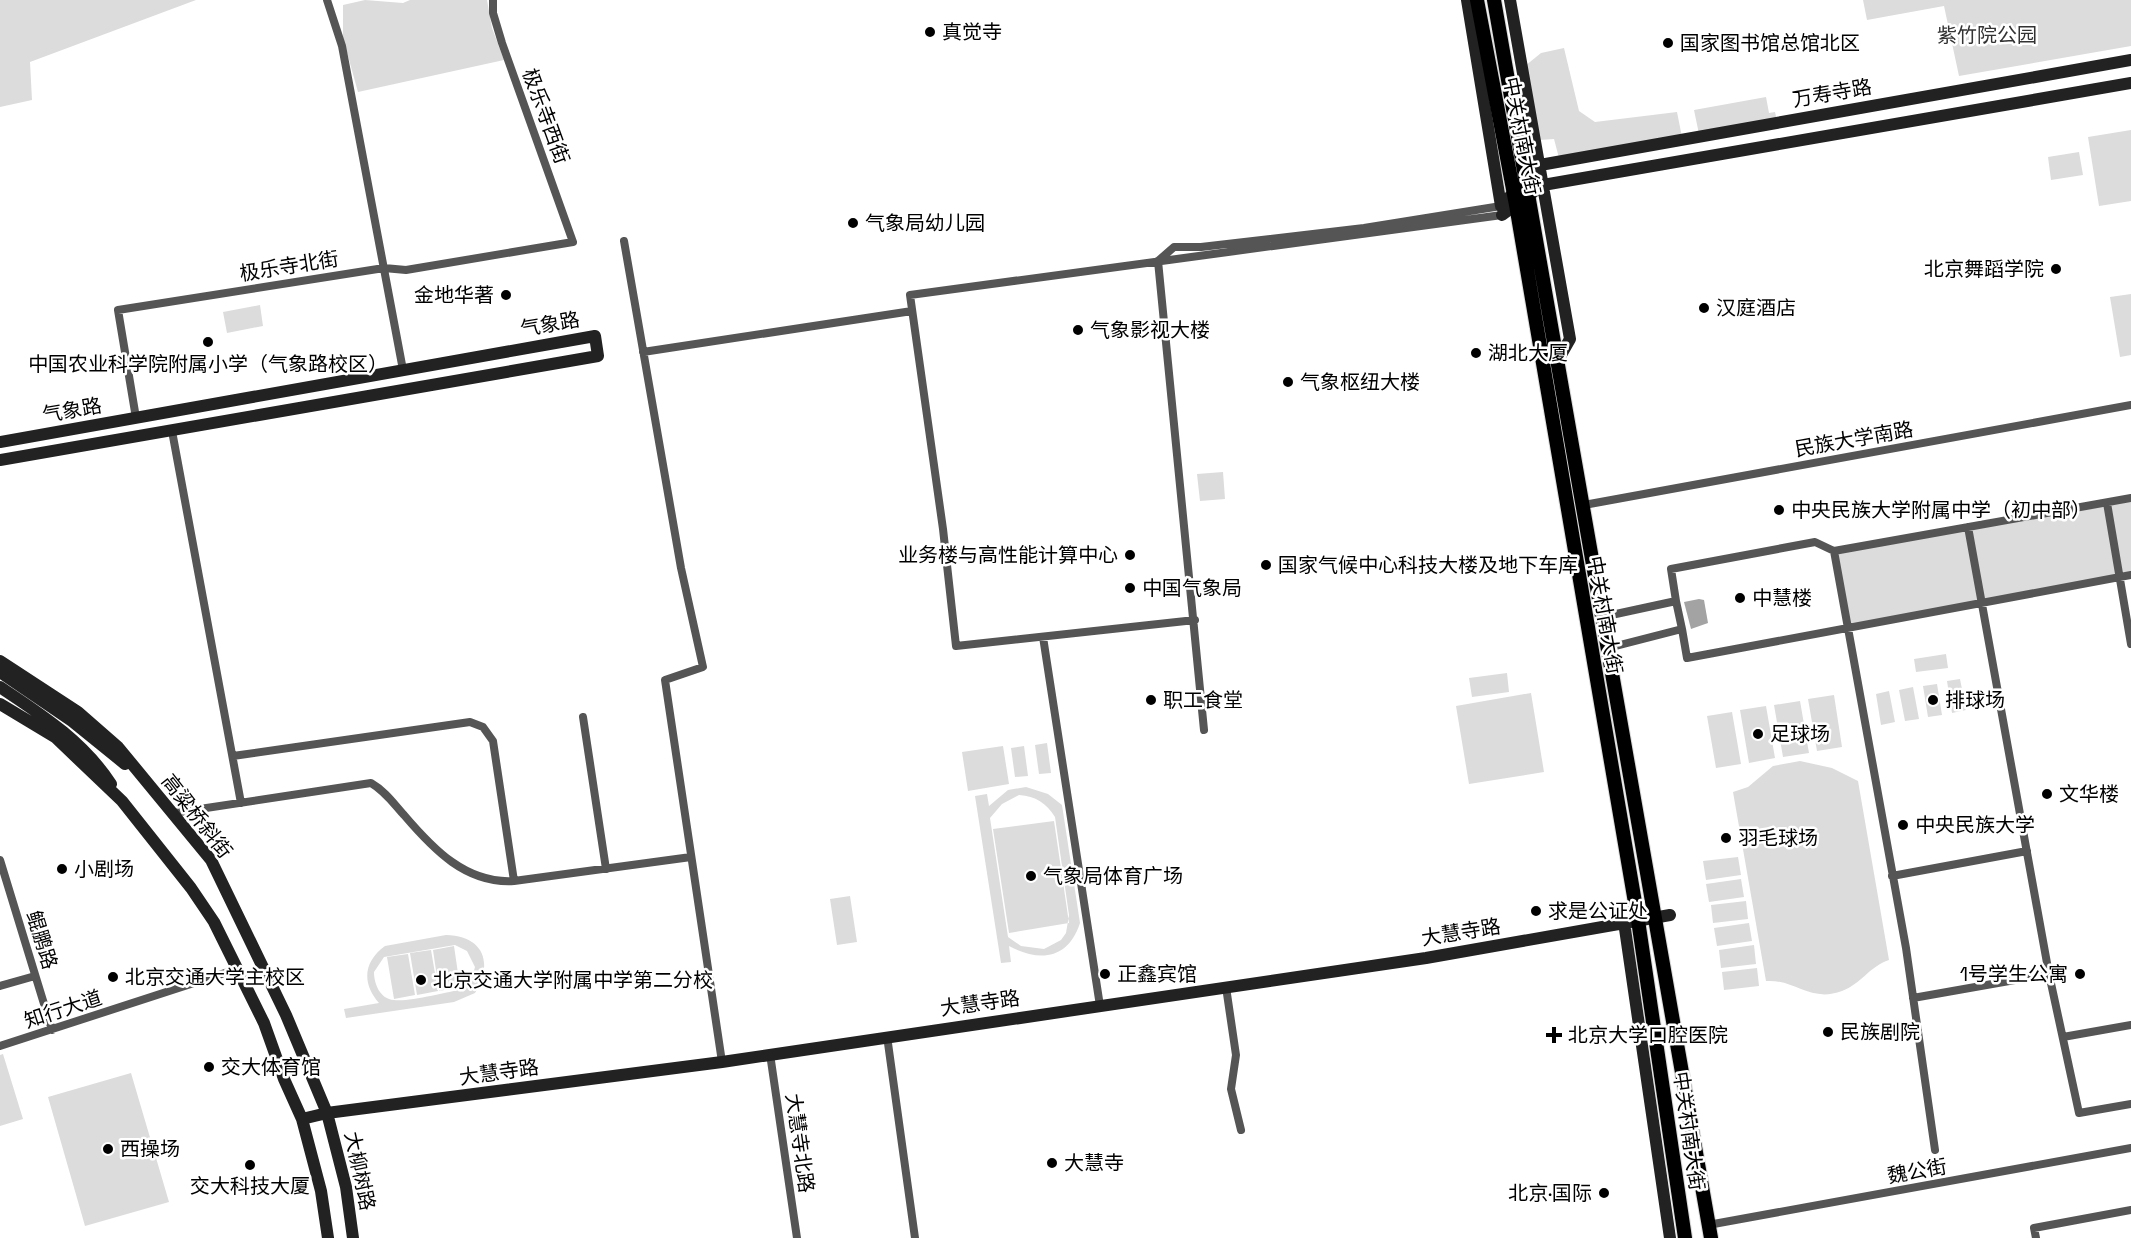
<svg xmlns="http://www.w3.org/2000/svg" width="2131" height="1238" viewBox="0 0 2131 1238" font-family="'Space Grotesk','Noto Sans SC',sans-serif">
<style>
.green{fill:#dcdcdc;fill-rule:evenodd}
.water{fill:#a3a3a3}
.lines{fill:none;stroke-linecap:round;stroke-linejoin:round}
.primary-casing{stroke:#dbdbdb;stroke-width:16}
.street{stroke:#555;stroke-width:8}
.secondary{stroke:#222;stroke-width:12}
.primary{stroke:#000;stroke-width:14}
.poi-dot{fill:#000;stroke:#fff;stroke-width:2}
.labels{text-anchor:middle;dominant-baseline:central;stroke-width:5;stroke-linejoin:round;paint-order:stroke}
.poi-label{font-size:20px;fill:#000;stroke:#fff;text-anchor:start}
.park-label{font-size:20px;fill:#333;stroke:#fff}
.street-label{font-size:20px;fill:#000;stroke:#fff}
</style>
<rect width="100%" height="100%" fill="#fff"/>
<!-- green -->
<path class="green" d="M0,0H196L30,62L32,100L0,107Z
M365,0L403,3L410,0H487L492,28L504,60L358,92L343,38V5Z
M1863,0H2131V46L1959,76L1944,6L1867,20Z
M1564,48L1579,111L1595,122L1677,112L1682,137L1559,158L1554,139L1539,140L1525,66L1541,53Z
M1766,97L1769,113L1775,112L1777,121L1699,134L1694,110Z
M2131,130V201L2099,206L2088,137Z
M2079,152L2083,175L2051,180L2048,157Z
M2131,294V355L2120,357L2110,297Z
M260,305L263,326L227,333L223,312Z
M1223,472L1225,499L1200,501L1197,474Z
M2131,498V575L1848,628L1834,551Z
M1946,654L1948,668L1916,672L1914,659Z
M1507,673L1509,692L1472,697L1469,678Z
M1960,679L1966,710L1952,713L1947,681Z
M1937,684L1942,715L1928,717L1923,686Z
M1913,687L1919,719L1905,721L1899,690Z
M1889,691L1895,722L1881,725L1876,694Z
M1531,693L1544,772L1469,784L1456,706Z
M1834,695L1842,747L1817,751L1808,699Z
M1800,701L1809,753L1783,757L1774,705Z
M1766,706L1775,758L1749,763L1740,710Z
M1732,712L1741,764L1716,768L1707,716Z
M1047,743L1051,773L1039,774L1035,745Z
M1003,746L1009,784L968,791L962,752Z
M1024,746L1028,776L1015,777L1011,748Z
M1800,761L1832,768L1858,781L1889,960C1870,966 1861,984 1842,991C1810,1003 1795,979 1766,981L1733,792L1748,787L1773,766Z
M1026,787L1048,794L1062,805L1080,923C1068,960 1039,962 1009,946L1011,962L1001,963L975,796L987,794L989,806L1008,790ZM1019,795C1036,796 1046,803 1055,817L1069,915L1066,933L1061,940L1044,949L1021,946L1008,937L990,818L1002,804Z
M1054,821L1069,923L1009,933L993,829Z
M1738,857L1741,875L1706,880L1703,861Z
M1741,879L1744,897L1709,902L1706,884Z
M850,896L857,942L837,945L830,899Z
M1746,901L1748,919L1713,923L1711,905Z
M1749,923L1752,941L1717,946L1714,928Z
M446,935C483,936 494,962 475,993L454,1002L346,1018L344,1009L379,1003C362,984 363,962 385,946ZM455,945L467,951L475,967L471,981L464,989C447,992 409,1002 394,1000C380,999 374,984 374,972L384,957Z
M1754,945L1756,964L1721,968L1719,950Z
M454,946L460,987L439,991L433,950Z
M431,950L438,991L417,995L410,953Z
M408,954L415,995L394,999L387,957Z
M1757,968L1759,986L1724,990L1722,972Z
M3,1054L23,1119L0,1126V1055Z
M131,1073L169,1202L85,1226L48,1097Z"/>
<!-- water -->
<path class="water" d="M1699,599L1704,600L1708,623L1691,629L1684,602Z"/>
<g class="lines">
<!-- primary casing -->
<g class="primary-casing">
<path id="primary" d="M1477,0L1516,205L1638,920L1685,1238
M1494,0L1711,1238"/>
</g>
<!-- street -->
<path class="street" d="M327,0L342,46L403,370
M624,241L681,568L703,667L665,680L722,1062
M1158,261L1204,730
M1158,261L1174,247H1201L1364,228L1501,206
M643,352L912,311
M136,418L118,310L384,268L406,270L573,242L502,43L493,13V0
M172,431L241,803
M2107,503L2131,644
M1584,505L2131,405
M1968,527L2049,974L2079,1113L2131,1104
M1834,551L1906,948L1935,1150
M1676,601L1682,629
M1602,617L1676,601L1671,569L1815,542L1834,551L2131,498
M1195,620L956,646L943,529L910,295L1502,215
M1043,637L1100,1006
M1608,648L1682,629L1687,658L2131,575
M583,717L606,869
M233,756L470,722L483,727L493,741L514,881L691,857
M173,813L371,783C385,791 394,804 404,815C433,849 466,884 514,881
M0,860L52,1030
M1892,876L2027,851
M0,986L35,976
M1226,987L1236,1055L1231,1089L1241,1130
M1913,998L2049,974
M887,1036L915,1238
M2063,1037L2131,1025
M0,1046L237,969
M770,1054L797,1238
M1708,1225L2131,1148
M2036,1238L2034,1228L2131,1210"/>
<!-- secondary -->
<path class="secondary" d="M1467,0L1501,206
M1510,0L1570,339L1558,360
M1501,206L1540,165L2131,60
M1502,215L1543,185L2131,83
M0,442L595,336L598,356L0,460
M0,661L78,712L118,747L211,860L286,1015L327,1113L346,1187L353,1238
M0,672L72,721L125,764
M0,687C42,715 83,741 111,784
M0,704L55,737L122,801L191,888L214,922L264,1023L284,1079L302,1119L321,1191L328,1238
M1624,922L1670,1238
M302,1119L327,1113L722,1062L1426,958L1670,915"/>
<!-- primary -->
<use href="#primary" class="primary"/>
</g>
<!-- markers -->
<g class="poi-dot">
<circle cx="930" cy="32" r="6"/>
<circle cx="1668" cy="43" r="6"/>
<circle cx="853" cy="223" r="6"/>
<circle cx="2056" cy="269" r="6"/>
<circle cx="506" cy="295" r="6"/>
<circle cx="1704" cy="308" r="6"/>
<circle cx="1078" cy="330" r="6"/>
<circle cx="208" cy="342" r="6"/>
<circle cx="1476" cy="353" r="6"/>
<circle cx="1288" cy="382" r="6"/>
<circle cx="1779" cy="510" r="6"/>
<circle cx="1130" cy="555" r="6"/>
<circle cx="1266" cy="565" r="6"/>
<circle cx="1130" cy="588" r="6"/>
<circle cx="1740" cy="598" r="6"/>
<circle cx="1151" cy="700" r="6"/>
<circle cx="1933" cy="700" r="6"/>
<circle cx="1758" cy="734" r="6"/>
<circle cx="2047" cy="794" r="6"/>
<circle cx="1903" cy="825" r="6"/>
<circle cx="1726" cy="838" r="6"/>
<circle cx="62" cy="869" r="6"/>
<circle cx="1031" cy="876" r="6"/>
<circle cx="1536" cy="911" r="6"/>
<circle cx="1105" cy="974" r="6"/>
<circle cx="2080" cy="974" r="6"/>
<circle cx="113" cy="977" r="6"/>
<circle cx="421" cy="980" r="6"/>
<circle cx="1828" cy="1032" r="6"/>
<path d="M1551 1026h6v6h6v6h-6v6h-6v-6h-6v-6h6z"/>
<circle cx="209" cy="1067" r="6"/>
<circle cx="108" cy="1149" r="6"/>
<circle cx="1052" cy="1163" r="6"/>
<circle cx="250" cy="1165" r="6"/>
<circle cx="1604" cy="1193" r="6"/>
</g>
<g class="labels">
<!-- poi labels -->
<g class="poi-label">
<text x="942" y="32">真觉寺</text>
<text x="1680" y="43">国家图书馆总馆北区</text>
<text x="865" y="223">气象局幼儿园</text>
<text x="2044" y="269" text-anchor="end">北京舞蹈学院</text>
<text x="494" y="295" text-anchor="end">金地华著</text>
<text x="1716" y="308">汉庭酒店</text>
<text x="1090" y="330">气象影视大楼</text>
<text x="1488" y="353">湖北大厦</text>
<text x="208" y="364" text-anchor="middle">中国农业科学院附属小学（气象路校区）</text>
<text x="1300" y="382">气象枢纽大楼</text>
<text x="1791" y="510">中央民族大学附属中学（初中部）</text>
<text x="1118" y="555" text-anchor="end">业务楼与高性能计算中心</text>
<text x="1278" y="565">国家气候中心科技大楼及地下车库</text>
<text x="1142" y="588">中国气象局</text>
<text x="1752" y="598">中慧楼</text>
<text x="1163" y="700">职工食堂</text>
<text x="1945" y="700">排球场</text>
<text x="1770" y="734">足球场</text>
<text x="2059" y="794">文华楼</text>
<text x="1915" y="825">中央民族大学</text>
<text x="1738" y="838">羽毛球场</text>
<text x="74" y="869">小剧场</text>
<text x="1043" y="876">气象局体育广场</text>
<text x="1548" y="911">求是公证处</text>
<text x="1117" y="974">正鑫宾馆</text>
<text x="2068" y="974" text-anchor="end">1号学生公寓</text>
<text x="125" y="977">北京交通大学主校区</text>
<text x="433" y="980">北京交通大学附属中学第二分校</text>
<text x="1840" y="1032">民族剧院</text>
<text x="1568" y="1035">北京大学口腔医院</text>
<text x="221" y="1067">交大体育馆</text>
<text x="120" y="1149">西操场</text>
<text x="1064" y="1163">大慧寺</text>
<text x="250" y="1186" text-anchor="middle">交大科技大厦</text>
<text x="1592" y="1193" text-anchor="end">北京·国际</text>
</g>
<!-- park labels -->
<g class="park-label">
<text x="1987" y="35">紫竹院公园</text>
</g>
<!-- street labels -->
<g class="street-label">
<text transform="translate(1832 93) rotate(-10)">万寿寺路</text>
<text transform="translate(546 116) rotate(70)">极乐寺西街</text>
<text transform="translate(1522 136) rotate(79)">中关村南大街</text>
<text transform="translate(289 266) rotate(-9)">极乐寺北街</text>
<text transform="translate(550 324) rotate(-10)">气象路</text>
<text transform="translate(72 410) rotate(-10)">气象路</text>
<text transform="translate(1854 439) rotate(-10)">民族大学南路</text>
<text transform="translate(1605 615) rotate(80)">中关村南大街</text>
<text transform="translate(197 816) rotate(52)">高粱桥斜街</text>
<text transform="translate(1461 932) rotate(-9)">大慧寺路</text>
<text transform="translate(42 940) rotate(73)">鲲鹏路</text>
<text transform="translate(980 1003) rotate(-8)">大慧寺路</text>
<text transform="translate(63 1009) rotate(-18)">知行大道</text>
<text transform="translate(499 1072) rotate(-8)">大慧寺路</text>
<text transform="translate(1689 1131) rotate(82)">中关村南大街</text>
<text transform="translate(800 1143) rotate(82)">大慧寺北路</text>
<text transform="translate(360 1171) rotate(78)">大柳树路</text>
<text transform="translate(1917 1171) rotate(-10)">魏公街</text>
</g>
</g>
</svg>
